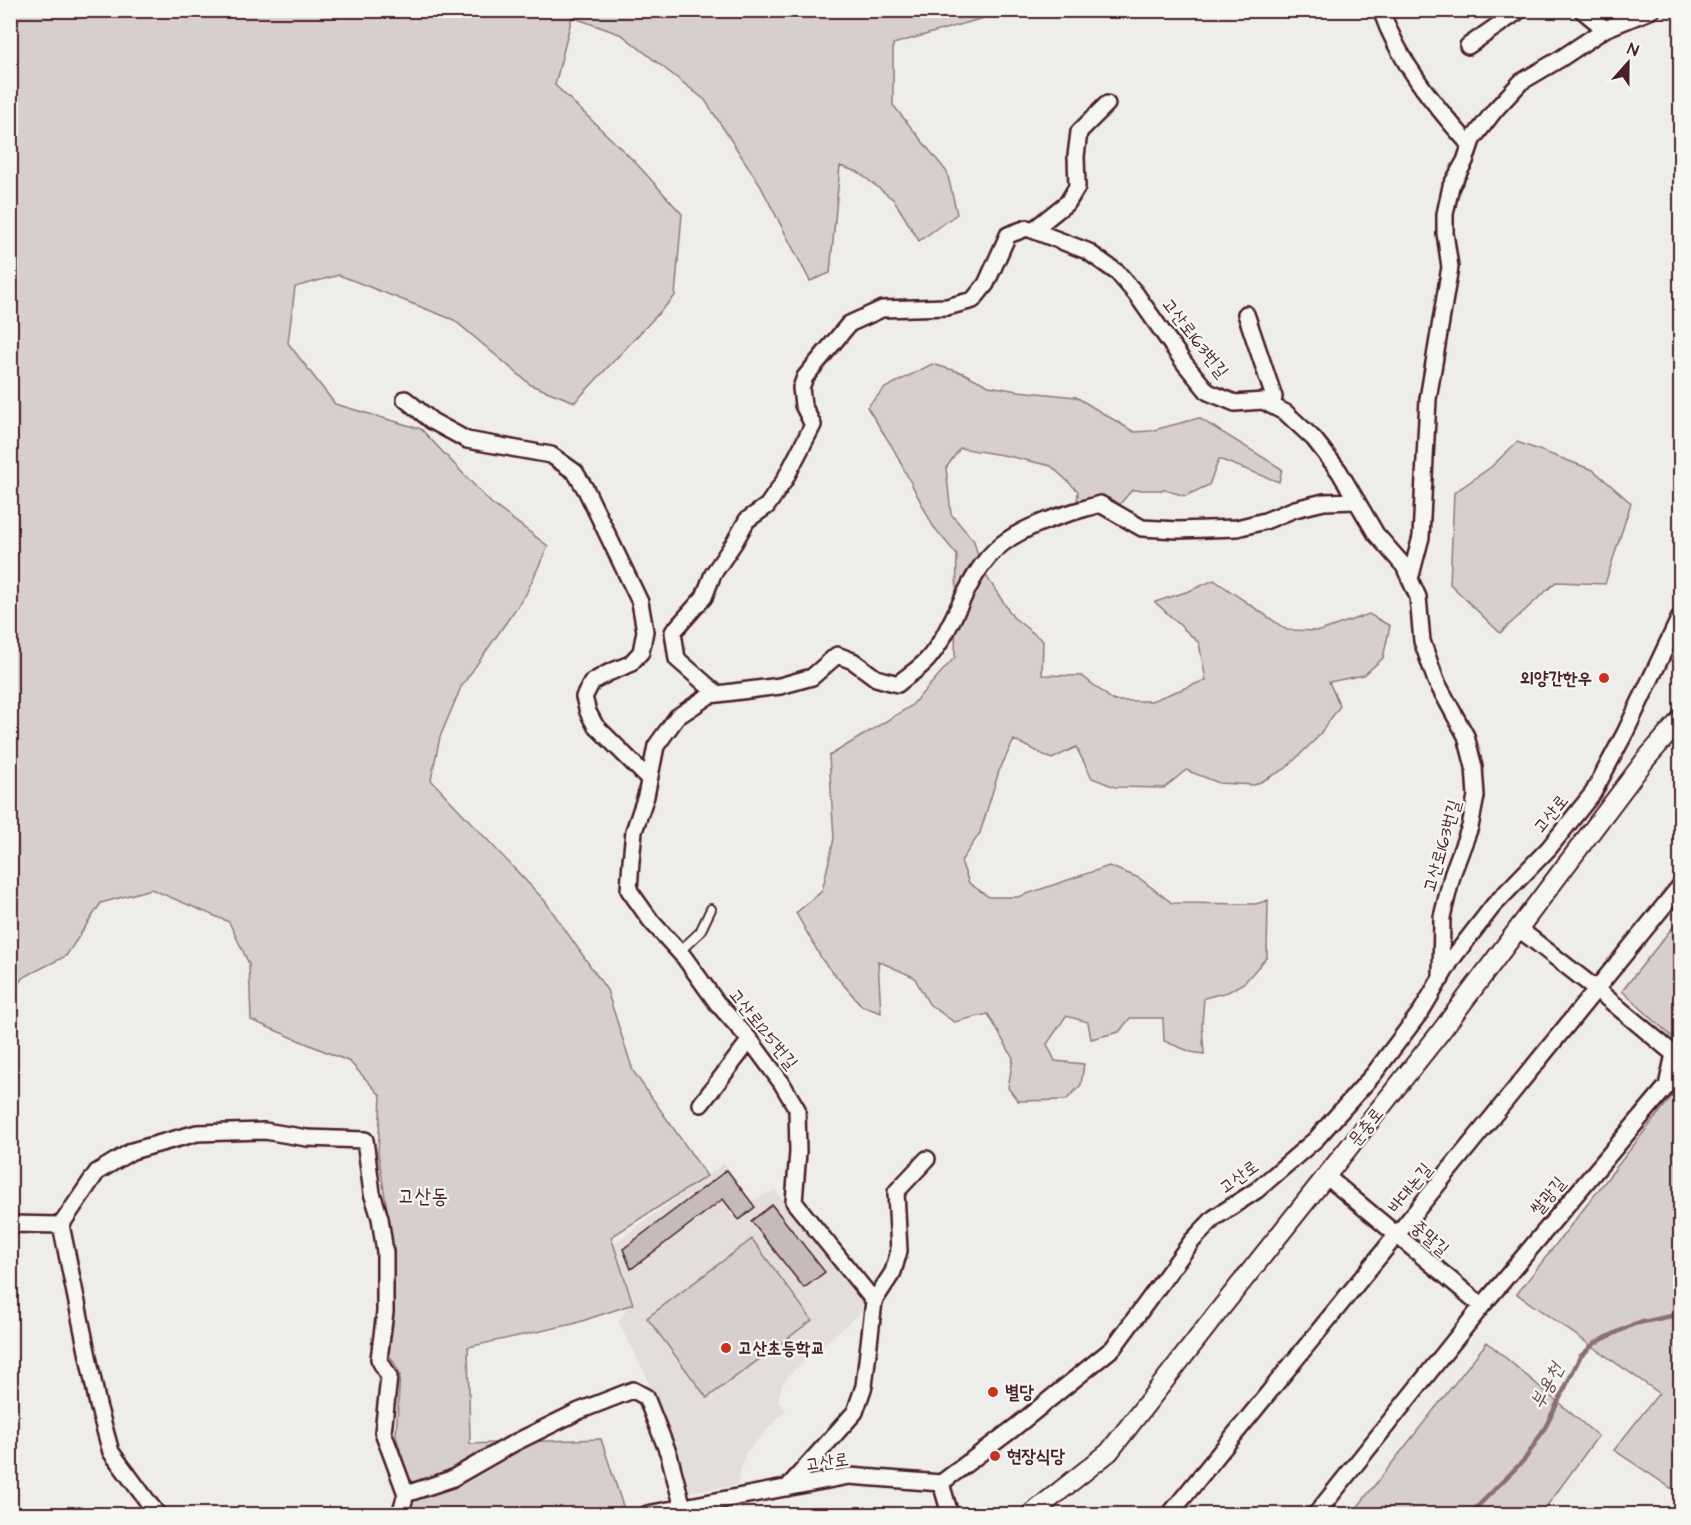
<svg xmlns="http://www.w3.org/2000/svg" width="1691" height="1525" viewBox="0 0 1691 1525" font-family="'Architects Daughter','Poor Story',sans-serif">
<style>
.built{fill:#e3dedc}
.green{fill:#d7cfce;stroke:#90777c;stroke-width:1.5}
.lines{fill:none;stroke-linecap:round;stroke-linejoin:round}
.stream{stroke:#8a6f74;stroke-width:4.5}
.building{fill:#c6babb;stroke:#4a1f2b;stroke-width:1.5}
.service-casing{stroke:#4a1f2b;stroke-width:12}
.minor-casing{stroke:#4a1f2b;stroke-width:20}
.tertiary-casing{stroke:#4a1f2b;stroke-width:22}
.service{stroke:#f6f6f2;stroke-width:8}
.minor{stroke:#f6f6f2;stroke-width:15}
.tertiary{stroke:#f6f6f2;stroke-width:18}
.poi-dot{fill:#c8321e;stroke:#f6f6f2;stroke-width:2}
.labels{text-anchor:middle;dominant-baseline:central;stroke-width:4.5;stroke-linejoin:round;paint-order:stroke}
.street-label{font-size:18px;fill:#4a1f2b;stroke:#f6f6f2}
.poi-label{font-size:18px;font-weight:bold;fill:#4a1f2b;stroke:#f6f6f2;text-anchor:start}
.water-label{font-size:20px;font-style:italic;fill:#6f4e56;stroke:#f6f6f2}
.quarter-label{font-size:21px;fill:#4a1f2b;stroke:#f6f6f2}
</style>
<rect width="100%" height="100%" fill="#efedea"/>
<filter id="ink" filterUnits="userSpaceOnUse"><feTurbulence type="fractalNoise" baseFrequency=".0167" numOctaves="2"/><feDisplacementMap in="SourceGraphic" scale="12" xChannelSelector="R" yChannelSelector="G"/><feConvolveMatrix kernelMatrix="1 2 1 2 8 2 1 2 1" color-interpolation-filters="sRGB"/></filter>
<g filter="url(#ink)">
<!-- built -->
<path class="built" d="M724,1163L752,1201L775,1190L861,1290L862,1311L790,1374L782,1384L778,1401L786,1410L745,1454L737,1485L689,1492L680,1462L645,1374L618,1322L633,1299L613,1244Z"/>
<!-- green -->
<path class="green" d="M11,11H998L987,17L893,44V105L947,172L957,214L919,241L894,200L858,172L840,166L830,273L810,281L760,185L705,100L622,35L572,17L555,85L635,162L682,214L675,296L575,402L531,385L454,320L339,275L295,287L288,343L335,404L421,429L491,503L548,546L526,594L461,687L440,737L431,780L545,901L607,990L633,1071L707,1176L611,1237L633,1304L573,1324L468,1347L470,1444L601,1439L623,1506L593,1514H410L411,1492L396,1435L400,1374L388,1352L394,1253L378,1153L381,1096L350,1062L251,1020L249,964L229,922L151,889L101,903L66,956L22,978L11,999Z
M932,364L963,373L989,386L1018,391L1076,397L1134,432L1150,431L1199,418L1282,469L1279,482L1219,459L1209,485L1185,496L1165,490H1132L1119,505L1076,517L1078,491L1051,466L1008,456L960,448L946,468L951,514L974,541L981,568L1013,617L1043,641L1042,675L1082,676L1114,701H1151L1206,680L1199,643L1155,602L1189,591L1214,580L1287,630L1320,631L1369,614L1390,626L1383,658L1364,675L1329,682L1340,706L1317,738L1285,769L1255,785L1219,783L1186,770L1164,788L1115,787L1092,778L1076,747L1052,759L1014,740L999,771L980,833L961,861L969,883L989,897H1018L1109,866L1139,878L1172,903L1256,904L1268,900L1267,957L1245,982L1228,992L1204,998L1202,1023L1204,1054L1191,1052L1164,1041L1163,1018H1130L1119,1032L1091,1039L1088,1022L1066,1016L1047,1044L1055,1061L1084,1064L1081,1085L1066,1100L1018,1101L1008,1088L1013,1058L988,1014L954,1022L929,1004L914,977L878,961L881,1013L862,1006L823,961L796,913L822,891L834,839L829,756L911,706L955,657L957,555L933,526L893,448L867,407L885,388Z
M1517,442L1593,470L1631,503L1605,584L1556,582L1500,633L1450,584L1454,493L1491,467Z
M1680,918V1044L1622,991Z
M1680,1086V1494L1614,1450L1659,1393L1517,1294Z
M752,1239L812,1320L707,1398L647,1318Z
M1487,1342L1598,1436L1541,1514H1352Z"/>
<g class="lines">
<!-- stream -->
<path class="stream" d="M1470,1514L1525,1459L1546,1426L1580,1357L1595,1343L1634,1324L1671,1316L1680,1312"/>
</g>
<!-- building -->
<path class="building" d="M727,1170L755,1207L739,1220L723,1199L631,1269L623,1249Z
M772,1205L825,1272L804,1288L751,1221Z"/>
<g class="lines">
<!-- service casing -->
<g class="service-casing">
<path id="service" d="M679,952L700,932L711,909"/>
</g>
<!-- minor casing -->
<g class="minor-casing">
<path id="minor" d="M1381,10C1399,62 1434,105 1470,145
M1582,10L1605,29
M1468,46L1520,10
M1033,230L1068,202L1077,187L1076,156L1079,132L1107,104
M1246,314L1274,397L1272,406
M405,399L432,421L467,440L551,455L575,472L586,490L640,602L645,631L641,652L630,664L608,673L592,682L584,697L588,712L595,725L649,779
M1410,579L1421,537L1428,399L1450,267L1445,233V214L1451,186L1465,161L1472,140L1495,110L1521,82L1560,59L1605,29L1652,10
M717,694L677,659L673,632L704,597L713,574L734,543L747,520L767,506L784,481L813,425L803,405L801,388L805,377L849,324L882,309L947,307L973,300L986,284L1008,235L1027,228L1087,251L1118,273L1136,294L1185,364L1208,392L1235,403L1263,401L1286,413L1314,439L1339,471L1376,534L1404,566L1418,597L1422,641L1436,681L1466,736L1474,767L1476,796L1470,827L1453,872L1442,917L1441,979
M701,1104L750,1040
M1326,1176L1482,1306
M10,1224L61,1225L97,1172L132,1151L197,1133L265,1131L307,1138L365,1140L372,1193L380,1218L385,1252V1312L379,1359L389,1377L383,1432L406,1494L400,1514
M61,1225L98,1405L111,1452L157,1514
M874,1301L893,1272L899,1251L896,1192L927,1159
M941,1483L950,1514
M787,1488L855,1412L864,1386L874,1301L794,1202L798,1152L797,1109L781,1082L750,1040L717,1003L684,957L651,921L629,890L631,861L634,831L646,796L656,746L677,717L710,695L780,686L812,677L837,655L853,661L876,678L898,684C907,676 919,669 927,660C957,626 965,573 1002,544C1029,523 1067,514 1100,504L1142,528L1178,530L1237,528L1265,521L1295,509L1324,502L1357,501
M406,1494L451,1479L514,1443L579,1411L633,1390L646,1397L669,1455L683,1508
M647,1514L849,1476L941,1483L1014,1428L1113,1348L1192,1241L1214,1218L1257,1190L1316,1139L1373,1075L1422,1010L1452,959L1493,906L1549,848L1593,793L1625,733L1680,617
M1170,1514L1680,886
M1316,1514L1482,1306L1667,1086L1674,1054L1596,989L1519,929"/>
</g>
<!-- tertiary casing -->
<g class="tertiary-casing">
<path id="tertiary" d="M1031,1514L1109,1452L1218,1312L1439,1034L1646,759L1680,720"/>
</g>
<!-- service -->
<use href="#service" class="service"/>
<!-- minor -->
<use href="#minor" class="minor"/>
<!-- tertiary -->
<use href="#tertiary" class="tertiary"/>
</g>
</g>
<!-- markers -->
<g class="poi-dot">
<circle cx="1604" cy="678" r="6"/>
<circle cx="726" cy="1348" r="6"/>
<circle cx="993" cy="1392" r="6"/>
<circle cx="995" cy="1456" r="6"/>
</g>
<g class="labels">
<!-- street labels -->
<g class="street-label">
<text transform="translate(1195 338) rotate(52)">고산로163번길</text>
<text transform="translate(1551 814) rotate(-51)">고산로</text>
<text transform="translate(1442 846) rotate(-74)">고산로163번길</text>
<text transform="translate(763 1029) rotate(51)">고산로125번길</text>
<text transform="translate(1366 1127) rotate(-51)">문충로</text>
<text transform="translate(1239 1177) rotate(-36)">고산로</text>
<text transform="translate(1410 1188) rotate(-51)">바대논길</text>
<text transform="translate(1548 1196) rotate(-50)">쌀광길</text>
<text transform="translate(1430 1238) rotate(41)">중말길</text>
<text transform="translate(827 1462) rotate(-8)">고산로</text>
</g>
<!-- poi labels -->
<g class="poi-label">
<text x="1592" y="678" text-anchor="end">외양간한우</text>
<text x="738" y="1348">고산초등학교</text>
<text x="1005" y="1392">별당</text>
<text x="1007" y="1456">현장식당</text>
</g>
<!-- water labels -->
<g class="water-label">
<text transform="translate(1547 1386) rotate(-62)">부용천</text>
</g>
<!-- quarter labels -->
<g class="quarter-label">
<text x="423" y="1196">고산동</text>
</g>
</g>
<!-- margin -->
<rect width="1691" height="1525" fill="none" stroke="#f6f6f2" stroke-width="36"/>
<rect x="18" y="18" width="1655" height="1489" fill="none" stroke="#4a1f2b" stroke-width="2" filter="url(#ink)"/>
<!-- north arrow -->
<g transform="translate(1628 63) rotate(21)" stroke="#f6f6f2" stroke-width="4.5" paint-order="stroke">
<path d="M0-4.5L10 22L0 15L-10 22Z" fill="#4a1f2b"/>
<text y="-9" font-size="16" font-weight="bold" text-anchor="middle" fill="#4a1f2b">N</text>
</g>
</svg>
